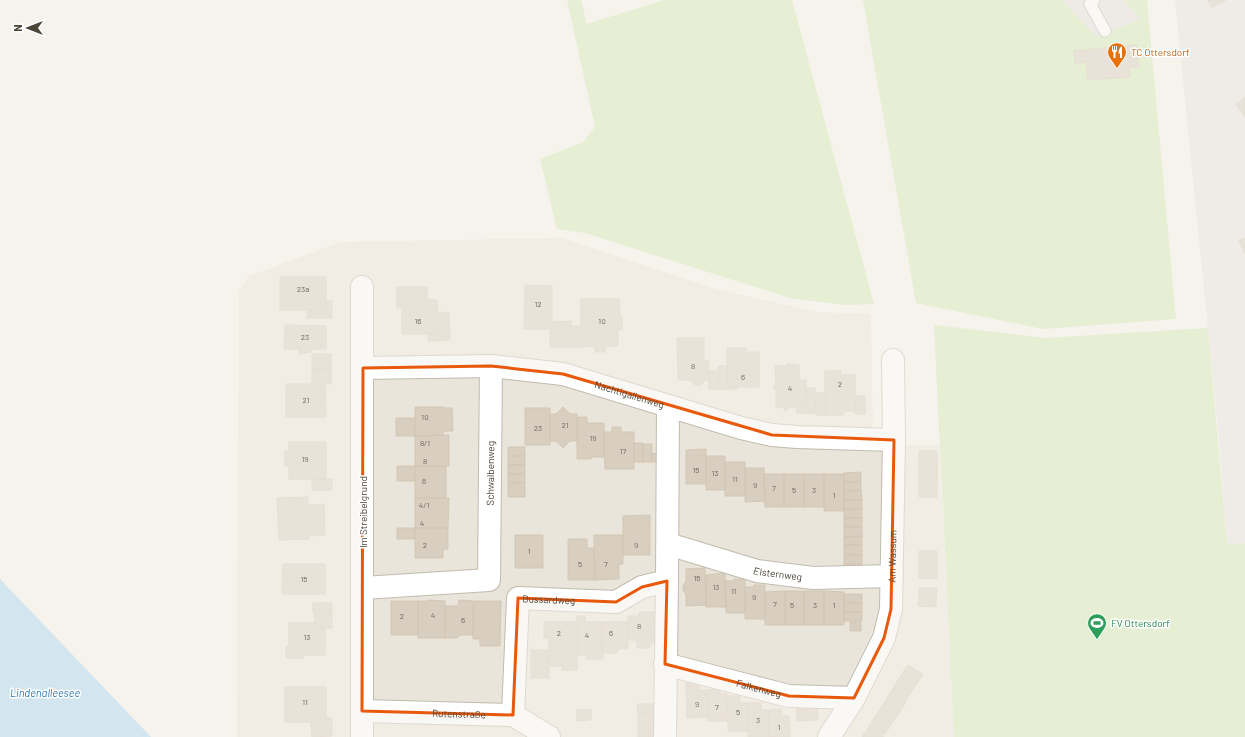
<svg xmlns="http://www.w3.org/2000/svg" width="1245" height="737" viewBox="0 0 1245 737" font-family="Barlow,sans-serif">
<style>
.residential{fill:#eae5da}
.industrial{fill:#e6e2dd}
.green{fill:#d2eab5}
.parking{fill:#e5e3e0}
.water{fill:#a9d4f2}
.building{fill:#d8cfc1;stroke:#d3c7b4}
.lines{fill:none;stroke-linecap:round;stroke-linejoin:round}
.lane-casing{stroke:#c2bbae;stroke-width:13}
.street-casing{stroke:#c2bbae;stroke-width:24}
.lane{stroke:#fff;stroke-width:11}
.street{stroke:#fff;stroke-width:22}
.marked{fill:none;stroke:#e8590c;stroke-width:3;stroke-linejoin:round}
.labels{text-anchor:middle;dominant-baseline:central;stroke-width:3;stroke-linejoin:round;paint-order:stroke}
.number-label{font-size:8px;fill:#6e675b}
.food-label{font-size:10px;fill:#c56008;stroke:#fff;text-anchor:start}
.street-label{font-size:10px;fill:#4b4439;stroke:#fff}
.leisure-label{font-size:10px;fill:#27864d;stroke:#fff;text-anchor:start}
.water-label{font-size:11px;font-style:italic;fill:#2e7ab2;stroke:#fff}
</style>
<rect width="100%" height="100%" fill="#f6f3ec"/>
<!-- residential -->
<path class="residential" d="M562,238L716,289L816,312L871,314L873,446L939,445L954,737H237L239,291L249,276L341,242Z"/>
<!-- industrial -->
<path class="industrial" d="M1175,0H1245V543L1227,544L1219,438Z"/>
<!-- green -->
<path class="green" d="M567,0H581L587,24L664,0H792L874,304L844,305L790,298L585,233L557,229L540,159L583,142L595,127Z
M863,0H1147L1176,319L1043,329L916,303Z
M934,325L1045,338L1208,328L1227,544L1245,543V737H954Z"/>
<!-- parking -->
<path class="parking" d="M1062,0H1123L1141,19L1096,37Z"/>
<!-- water -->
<path class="water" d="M0,579L151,737H0Z"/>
<!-- building -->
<path class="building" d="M1208,0H1226L1212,7Z
M1137,45L1139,67L1129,68L1130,77L1088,80L1086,62L1075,63L1074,51Z
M1245,97V117L1236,104Z
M1245,238V254L1239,240Z
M280,277H326V310H280Z
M525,285L552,286V329H524Z
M397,287H427V300H437L438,334H402V308H397Z
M581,299H619L620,316H622V330H618V346H605V352H595V346L581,347Z
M326,301H332V318H307V310H326Z
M449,312L450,340L428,341V334H438L437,313Z
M571,321V347H550V329H552V322Z
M285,325L326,326V349H311V352L299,354V349H284Z
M571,326H581V347H571Z
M677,338H704V361H709V380H705L701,385H695L691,380H678Z
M727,348H746V352H759V387H728Z
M312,354H331V369H312Z
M787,364L799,365V380H806V407H790L786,412L783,407L776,408V390L773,387L776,384L775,366H787Z
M718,366H727L728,387H737V389H718Z
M312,369H331V384H312Z
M709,371H718V389H709Z
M825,371H841V375H855V411H843V415H825Z
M286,384H325L326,417H286Z
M806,388H815L816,413H797V407H806Z
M816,393H825V415H816Z
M856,396H865V414H855Z
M415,407H443V408H452L453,431H443V435L415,436Z
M563,407L570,414H577V441H570L563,448L556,441H550V414H556Z
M525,408H550V445H525Z
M577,417H587V423H604V457H591V459H577Z
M396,418H415V436H396Z
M612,427H621V432H634V469H605L604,432H612Z
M449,435V466H415V436Z
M289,442H326V479H289V466H285V451H289Z
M634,443H643V462H634Z
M643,444H652V462H643Z
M508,447H525V456H508Z
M706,449V484H686V450Z
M919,451H937V460H919Z
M659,453V462H652V454Z
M508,456H525V465H508Z
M706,456H725V490H706Z
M919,460H937V469H919Z
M725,462H745V496H725Z
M508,465H525V474H508Z
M397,466H415V481H397Z
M415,466H446V498H415Z
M745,468H764L765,501L745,502Z
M919,469H937V478H919Z
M861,472V482H844V473Z
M508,474H525V483H508Z
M764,474H784V507H765Z
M784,474H804V507H784Z
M804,474H824V507H804Z
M824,474H844V511H824Z
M919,478H937V488H919Z
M312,479H332V490H312Z
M844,482H861V491H844Z
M508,483H525V497H508Z
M919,488H937V497H919Z
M844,491H861L862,500H844Z
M308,497V505L324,504L325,535L309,536V539L279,540L277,498Z
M415,498H449L448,528H415Z
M844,500H862V509H844Z
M844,509H862V518H844Z
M650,515V555H623V516Z
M844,518H862V527H844Z
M844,527H862V536L844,537Z
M397,528H415V539H397Z
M415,528H448V549H443V558H415Z
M515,535H543V568H515Z
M594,535H623V564H619V579L595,580Z
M862,536V545H844V537Z
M568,539H587V548H594L595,580H568Z
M844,545H862V555H844Z
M919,551H937V560H919Z
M844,555H862V564H844Z
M919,560H937V570H919Z
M283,564H325V594H282Z
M844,564H862V574H844Z
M705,568L706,605L686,606V594L683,590V585L686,582V569Z
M919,570H937V579L919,578Z
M725,573L726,607H706V575Z
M734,579H745V613H726L725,581H734Z
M754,585H765V619H745V587H754Z
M919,588H937L936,597H919Z
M785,591H804V625H785Z
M785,591V625H765V592Z
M804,591H824V625H804Z
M824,591L844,592V625H824Z
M844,594H862V603H844Z
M919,597H936V607L918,606Z
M429,600L445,601V638H418V601H429Z
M459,600L473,601V635H460L457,638H445V606H458Z
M391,601H418V635H391Z
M474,601H501L500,646H480V639H473Z
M313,603H332V612H313Z
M844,603H862V612H844Z
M314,612H332V628H315Z
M639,612H656V644H650V648H637V640H628V616H639Z
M844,612H862V621H844Z
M577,616H585V622H602L603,659H586V655H577Z
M544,622H577V670H562V666H549V638H544Z
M602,622H628V648L619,649L616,653H602Z
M850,622H861V631H850Z
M289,623H315V628H325V655H303V658H286V646H289Z
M531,650H549V659H531Z
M531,659H549V668H531Z
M908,665L923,674L918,682L903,672Z
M531,668H549V678H531Z
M903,672L918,682L913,689L898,680Z
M898,680L913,689L908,697L893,688Z
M699,682L700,690H707V717L687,718L686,683Z
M285,687H326V718H317V722H285Z
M893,688L908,697L904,705L889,695Z
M720,689V694H727L728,721H708L707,690Z
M889,695L904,705L899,713L884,703Z
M728,696H740V703H748V731H728Z
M797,702H817L818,720L797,721Z
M748,703H761V710H768L769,737H748Z
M884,703L899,713L894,720L879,711Z
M637,704H656V713H638Z
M781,709V716H789L790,737H769L768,710Z
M577,710H591V720L577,721Z
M879,711L894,720L889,728L874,718Z
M638,713H656V722H638Z
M317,718H332V736L312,737L311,722H317Z
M874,718L889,728L884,735L869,726Z
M638,722H656V731H638Z
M869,727L884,737H862Z
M638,731H656V737H638Z"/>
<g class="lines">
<!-- lane casing -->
<g class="lane-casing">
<path id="lane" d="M1094,0L1090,4L1105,31"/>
</g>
<!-- street casing -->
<g class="street-casing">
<g id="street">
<path id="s1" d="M363,368L491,366L563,374L741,428L772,435L797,437L894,440"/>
<path id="s2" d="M668,544L757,571L813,578L892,576"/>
<path id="s3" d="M363,588L489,580L491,366"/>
<path id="s4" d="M665,664L789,696L854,698"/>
<path id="s5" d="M362,711L513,715L549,737"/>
<path id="s6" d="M513,715L518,598L616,602L642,587L667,581L668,406"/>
<path d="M362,737V287"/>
<path d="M665,737L667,581"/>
<path id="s7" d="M829,737L854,698L884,638L891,609L894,440L893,360"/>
</g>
</g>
<!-- lane -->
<use href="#lane" class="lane"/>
<!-- street -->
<use href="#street" class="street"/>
</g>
<!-- marked area -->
<path d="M0 0H1245V737H0ZM491,366L563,374L772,435L894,440L891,609L884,638L854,698L789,696L665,664L667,581L642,587L616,602L518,598L513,715L362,711L363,368Z" fill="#f6f3ec" fill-opacity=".55" fill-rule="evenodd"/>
<path class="marked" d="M491,366L563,374L772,435L894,440L891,609L884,638L854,698L789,696L665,664L667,581L642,587L616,602L518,598L513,715L362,711L363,368Z"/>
<!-- icons -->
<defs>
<g id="restaurant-pin" transform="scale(1)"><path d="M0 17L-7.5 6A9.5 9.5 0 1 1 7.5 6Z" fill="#e8710a" stroke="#fff"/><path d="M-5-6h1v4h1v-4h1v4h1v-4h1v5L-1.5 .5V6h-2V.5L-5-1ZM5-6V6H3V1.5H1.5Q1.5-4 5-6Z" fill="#fff"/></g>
<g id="stadium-pin" transform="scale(1)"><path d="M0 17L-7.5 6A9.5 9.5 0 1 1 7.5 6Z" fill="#2e9e5b" stroke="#fff"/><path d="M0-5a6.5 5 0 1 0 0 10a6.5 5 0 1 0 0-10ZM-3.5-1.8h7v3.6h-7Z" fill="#fff"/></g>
</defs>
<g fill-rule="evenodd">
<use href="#restaurant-pin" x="1117" y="52"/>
<use href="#stadium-pin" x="1097" y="623"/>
</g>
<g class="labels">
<!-- number labels -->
<g class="number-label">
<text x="303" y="289">23a</text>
<text x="538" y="304">12</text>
<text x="418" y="321">16</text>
<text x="602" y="321">10</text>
<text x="305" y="337">23</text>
<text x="693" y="366">8</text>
<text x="743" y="377">6</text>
<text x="840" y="384">2</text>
<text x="790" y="388">4</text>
<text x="306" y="400">21</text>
<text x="425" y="417">10</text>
<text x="565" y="425">21</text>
<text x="538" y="428">23</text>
<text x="593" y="438">19</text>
<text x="425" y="443">8/1</text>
<text x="623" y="451">17</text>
<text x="305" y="459">19</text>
<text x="425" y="461">8</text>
<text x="696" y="470">15</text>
<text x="715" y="473">13</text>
<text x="735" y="479">11</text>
<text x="424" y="481">6</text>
<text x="755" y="485">9</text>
<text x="774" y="488">7</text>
<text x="794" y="490">5</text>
<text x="814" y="490">3</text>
<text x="834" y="495">1</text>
<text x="424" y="505">4/1</text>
<text x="422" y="523">4</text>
<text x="425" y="545">2</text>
<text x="636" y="545">9</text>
<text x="529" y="551">1</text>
<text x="580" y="564">5</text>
<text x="606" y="564">7</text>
<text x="697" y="578">15</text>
<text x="304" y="579">15</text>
<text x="716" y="587">13</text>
<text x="734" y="591">11</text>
<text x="754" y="597">9</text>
<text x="775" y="604">7</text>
<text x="792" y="605">5</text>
<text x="815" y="605">3</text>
<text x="834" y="605">1</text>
<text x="433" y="615">4</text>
<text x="402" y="616">2</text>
<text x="463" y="620">6</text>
<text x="639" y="626">8</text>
<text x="559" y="633">2</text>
<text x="611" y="633">6</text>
<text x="587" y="635">4</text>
<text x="307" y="637">13</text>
<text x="305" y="702">11</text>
<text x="697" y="704">9</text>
<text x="717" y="707">7</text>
<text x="738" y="712">5</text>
<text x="758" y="720">3</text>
<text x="779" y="727">1</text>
</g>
<!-- food labels -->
<g class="food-label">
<text x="1131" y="52">TC Ottersdorf</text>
</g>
<!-- street labels -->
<g class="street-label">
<text stroke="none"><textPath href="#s1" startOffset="270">Nachtigallenweg</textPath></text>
<text stroke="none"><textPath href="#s3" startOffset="233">Schwalbenweg</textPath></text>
<text transform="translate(363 512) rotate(-90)">Im Streibelgrund</text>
<text stroke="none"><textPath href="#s7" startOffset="196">Am Wassum</textPath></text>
<text stroke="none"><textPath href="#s2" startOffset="114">Elsternweg</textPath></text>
<text stroke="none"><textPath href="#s6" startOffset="148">Bussardweg</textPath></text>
<text stroke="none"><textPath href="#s4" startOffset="97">Falkenweg</textPath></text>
<text stroke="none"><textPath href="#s5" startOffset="97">Rutenstraße</textPath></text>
</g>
<!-- leisure labels -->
<g class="leisure-label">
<text x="1111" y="623">FV Ottersdorf</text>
</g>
<!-- water labels -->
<g class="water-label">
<text x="45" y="692">Lindenalleesee</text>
</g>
</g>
<!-- north arrow -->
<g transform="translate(28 28) rotate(270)" stroke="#ffffff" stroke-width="3" paint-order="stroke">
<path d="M0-3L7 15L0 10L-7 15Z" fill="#4b4439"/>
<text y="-6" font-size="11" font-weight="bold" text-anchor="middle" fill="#4b4439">N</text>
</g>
</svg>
